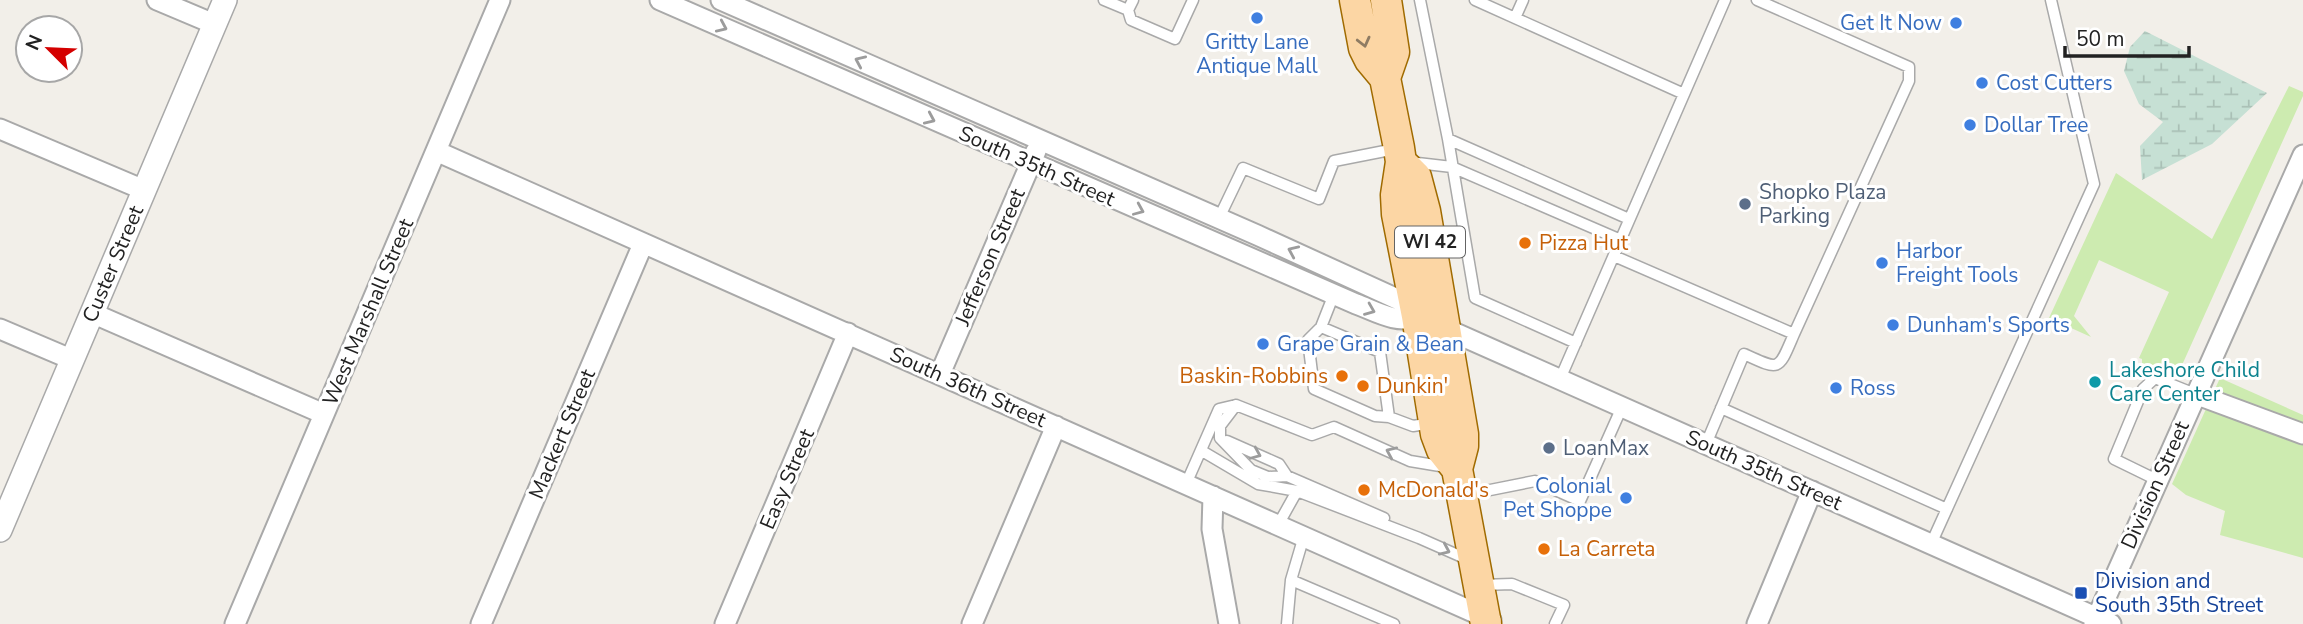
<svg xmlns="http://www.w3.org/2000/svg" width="2303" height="624" viewBox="0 0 2303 624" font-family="'Nunito Sans',sans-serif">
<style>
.grass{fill:#cdebb0}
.wetland{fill:url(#wetland-marsh)}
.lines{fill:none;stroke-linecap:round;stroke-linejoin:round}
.service-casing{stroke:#a9a9a9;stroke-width:13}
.minor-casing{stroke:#a9a9a9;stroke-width:23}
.tertiary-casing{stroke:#a9a9a9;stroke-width:26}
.primary-casing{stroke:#a06b00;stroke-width:33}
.service{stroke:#fff;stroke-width:10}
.minor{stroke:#fff;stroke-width:19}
.tertiary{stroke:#fff;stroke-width:23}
.primary{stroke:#fcd6a4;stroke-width:30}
.oneway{stroke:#9c9c9c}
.oneway2{stroke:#8f7c63}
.shop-dot{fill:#3f7fe0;stroke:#fff;stroke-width:2.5}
.service-dot{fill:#5c6f8a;stroke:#fff;stroke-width:2.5}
.food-dot{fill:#e8710a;stroke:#fff;stroke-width:2.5}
.culture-dot{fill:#0f9aa8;stroke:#fff;stroke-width:2.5}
.transit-dot{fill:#1a4fb4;stroke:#fff;stroke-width:2.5}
.labels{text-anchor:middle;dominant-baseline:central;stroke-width:6;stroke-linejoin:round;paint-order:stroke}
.shield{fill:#fff;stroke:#646464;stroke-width:2}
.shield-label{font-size:19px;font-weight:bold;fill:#222}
.shop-label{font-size:21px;fill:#366cbe;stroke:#fff;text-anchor:start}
.street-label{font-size:21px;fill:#222;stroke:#fff}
.service-label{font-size:21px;fill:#4e5e75;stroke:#fff;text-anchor:start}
.food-label{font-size:21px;fill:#c56008;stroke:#fff;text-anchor:start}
.culture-label{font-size:21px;fill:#0d838f;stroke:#fff;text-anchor:start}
.transit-label{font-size:21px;fill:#164399;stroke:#fff;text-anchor:start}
</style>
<defs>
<pattern id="wetland-marsh" width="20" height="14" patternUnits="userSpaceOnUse" patternTransform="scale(1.75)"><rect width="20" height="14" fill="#c6e0d4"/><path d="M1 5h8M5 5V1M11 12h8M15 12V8" fill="none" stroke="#aac0b6"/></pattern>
</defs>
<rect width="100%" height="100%" fill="#f2efe9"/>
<!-- grass -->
<path class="grass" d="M2289,86L2303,92V96L2178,374L2142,368V359L2139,358L2169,292L2099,260L2074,316L2091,337L2049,318L2116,173L2212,239Z
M2220,378L2303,415V558L2220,535L2225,511L2186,495L2172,484Z"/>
<!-- wetland -->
<path class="wetland" d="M2145,31L2267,93L2212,144L2142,180L2140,146L2163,122L2139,104L2124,71L2130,47Z"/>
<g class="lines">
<!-- service casing -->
<g class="service-casing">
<path id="service" d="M1104,0L1128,10
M1133,0L1128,10L1131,20L1175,39L1193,0
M1420,0L1448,139L1629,219
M1475,0L1684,94
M1515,18L1523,0
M1448,139L1475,298L1576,343
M1409,162L1452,167L1621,240
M1219,218L1243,168L1319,199L1334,161L1395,149
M1614,256L1794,334L1909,81V67L1757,0
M1334,294L1321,327L1380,352L1389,417L1413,426L1432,423
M1321,327L1308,340L1314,389L1375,416L1389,417
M1560,379L1725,0
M1236,405L1220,426V438L1251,470L1268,477L1287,476L1384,518
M1721,408L1947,509
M1227,441L1279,464L1287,476
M1706,444L1744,354C1781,371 1778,371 1794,334
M1202,451L1258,484L1297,491L1419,538L1469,560
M2157,480L2114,459L2143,389L2155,378L2195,394
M1186,484L1219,409L1236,405L1312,435L1334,427L1410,461L1446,467
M1465,495L1535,481L1580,501L1622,407
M1278,525L1297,491
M1304,536L1291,580L1394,624
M1931,544L2094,184L2051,0
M1481,585L1512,584L1564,605L1555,624
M1287,624L1291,580"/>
</g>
<!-- minor casing -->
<g class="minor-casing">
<path id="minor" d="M157,0L214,24
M660,0L1356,304C1375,311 1398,325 1417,316
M721,0L1257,235L1395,298L1404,302L1417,316L2111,624
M0,129L144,190
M436,151L1491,620
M92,313L324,414
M0,329L73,360
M940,374L1036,151
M2195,394L2303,434
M1213,496L1212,529L1229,624
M235,624L500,0
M481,624L643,244
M725,624L848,333
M972,624L1056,426
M1757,624L1812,491
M2094,624L2303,155"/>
</g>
<!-- tertiary casing -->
<g class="tertiary-casing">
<g id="tertiary">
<path id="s1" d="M0,530L225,0"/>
</g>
</g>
<!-- primary casing -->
<g class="primary-casing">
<path id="primary" d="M1355,0L1364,48L1370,60L1385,78L1399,148L1401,162L1396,195L1397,214L1417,316L1436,434L1442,450L1457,469
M1385,78L1394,52L1386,0
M1401,162L1416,177L1425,211L1463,434V446L1457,469L1486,624"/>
</g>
<!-- service -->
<use href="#service" class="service"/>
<!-- minor -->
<use href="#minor" class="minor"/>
<!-- tertiary -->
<use href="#tertiary" class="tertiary"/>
<!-- primary -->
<use href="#primary" class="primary"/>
</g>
<!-- one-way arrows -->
<defs><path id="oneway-chevron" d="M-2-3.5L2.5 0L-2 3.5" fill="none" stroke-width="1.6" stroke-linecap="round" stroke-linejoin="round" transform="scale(1.75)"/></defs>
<g class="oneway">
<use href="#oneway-chevron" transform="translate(722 27) rotate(24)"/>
<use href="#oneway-chevron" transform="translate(860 61) rotate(-156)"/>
<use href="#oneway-chevron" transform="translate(930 119) rotate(24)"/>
<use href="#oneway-chevron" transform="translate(1139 210) rotate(23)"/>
<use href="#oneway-chevron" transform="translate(1293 251) rotate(-156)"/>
<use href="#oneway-chevron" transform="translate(1370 310) rotate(22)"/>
<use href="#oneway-chevron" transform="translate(1391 452) rotate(-156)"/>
<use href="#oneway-chevron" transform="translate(1256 454) rotate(23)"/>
<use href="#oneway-chevron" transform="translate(1445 550) rotate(24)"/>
</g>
<use class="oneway2" href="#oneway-chevron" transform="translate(1364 42) rotate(76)"/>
<!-- markers -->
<g class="shop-dot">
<circle cx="1257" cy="18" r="7"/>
<circle cx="1956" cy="23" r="7"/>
<circle cx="1982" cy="83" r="7"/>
<circle cx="1970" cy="125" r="7"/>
<circle cx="1882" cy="263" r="7"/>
<circle cx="1893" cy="325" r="7"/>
<circle cx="1263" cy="344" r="7"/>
<circle cx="1836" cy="388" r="7"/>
<circle cx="1626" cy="498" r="7"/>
</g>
<g class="service-dot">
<circle cx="1745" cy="204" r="7"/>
<circle cx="1549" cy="448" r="7"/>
</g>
<g class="food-dot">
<circle cx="1525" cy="243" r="7"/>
<circle cx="1342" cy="376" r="7"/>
<circle cx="1363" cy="386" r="7"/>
<circle cx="1364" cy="490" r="7"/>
<circle cx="1544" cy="549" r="7"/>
</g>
<circle class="culture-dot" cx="2095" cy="382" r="7"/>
<rect class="transit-dot" x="2074" y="586" width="14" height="14" rx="3.5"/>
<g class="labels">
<!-- shield labels -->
<rect class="shield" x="1395" y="226.5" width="70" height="31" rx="5"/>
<g class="shield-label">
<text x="1430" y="242">WI 42</text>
</g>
<!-- shop labels -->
<g class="shop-label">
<text x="1942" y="23" text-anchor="end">Get It Now</text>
<text x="1257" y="42" text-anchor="middle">Gritty Lane<tspan x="1257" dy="24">Antique Mall</tspan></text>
<text x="1996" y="83">Cost Cutters</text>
<text x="1984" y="125">Dollar Tree</text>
<text x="1896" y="251">Harbor<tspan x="1896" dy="24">Freight Tools</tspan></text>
<text x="1907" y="325">Dunham's Sports</text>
<text x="1277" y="344">Grape Grain &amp; Bean</text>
<text x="1850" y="388">Ross</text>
<text x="1612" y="486" text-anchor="end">Colonial<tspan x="1612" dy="24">Pet Shoppe</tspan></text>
</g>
<!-- street labels -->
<g class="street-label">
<text transform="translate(1037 166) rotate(24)">South 35th Street</text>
<text transform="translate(990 257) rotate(-67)">Jefferson Street</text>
<text stroke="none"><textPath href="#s1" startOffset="289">Custer Street</textPath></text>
<text transform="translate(368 312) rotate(-67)">West Marshall Street</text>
<text transform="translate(968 387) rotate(24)">South 36th Street</text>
<text transform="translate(562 434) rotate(-67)">Mackert Street</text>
<text transform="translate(1764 470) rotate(24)">South 35th Street</text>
<text transform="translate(787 479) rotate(-67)">Easy Street</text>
<text transform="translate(2155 485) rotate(-66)">Division Street</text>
</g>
<!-- service labels -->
<g class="service-label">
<text x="1759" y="192">Shopko Plaza<tspan x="1759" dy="24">Parking</tspan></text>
<text x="1563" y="448">LoanMax</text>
</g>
<!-- food labels -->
<g class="food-label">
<text x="1539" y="243">Pizza Hut</text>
<text x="1328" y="376" text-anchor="end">Baskin-Robbins</text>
<text x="1377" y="386">Dunkin'</text>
<text x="1378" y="490">McDonald's</text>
<text x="1558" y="549">La Carreta</text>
</g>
<!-- culture labels -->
<g class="culture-label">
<text x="2109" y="370">Lakeshore Child<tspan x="2109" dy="24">Care Center</tspan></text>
</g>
<!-- transit labels -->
<g class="transit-label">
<text x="2095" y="581">Division and<tspan x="2095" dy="24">South 35th Street</tspan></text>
</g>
</g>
<!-- north arrow -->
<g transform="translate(49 49) rotate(294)"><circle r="33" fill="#ffffff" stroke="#a7a7a7" stroke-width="2"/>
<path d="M0-5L12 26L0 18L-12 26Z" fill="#d40000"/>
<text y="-10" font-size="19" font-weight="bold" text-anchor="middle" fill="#222222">N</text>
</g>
<!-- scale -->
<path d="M2065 46v10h124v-10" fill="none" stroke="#222222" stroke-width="3.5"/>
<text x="2076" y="46" font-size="21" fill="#222222" stroke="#ffffff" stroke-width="5" paint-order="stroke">50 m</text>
</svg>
